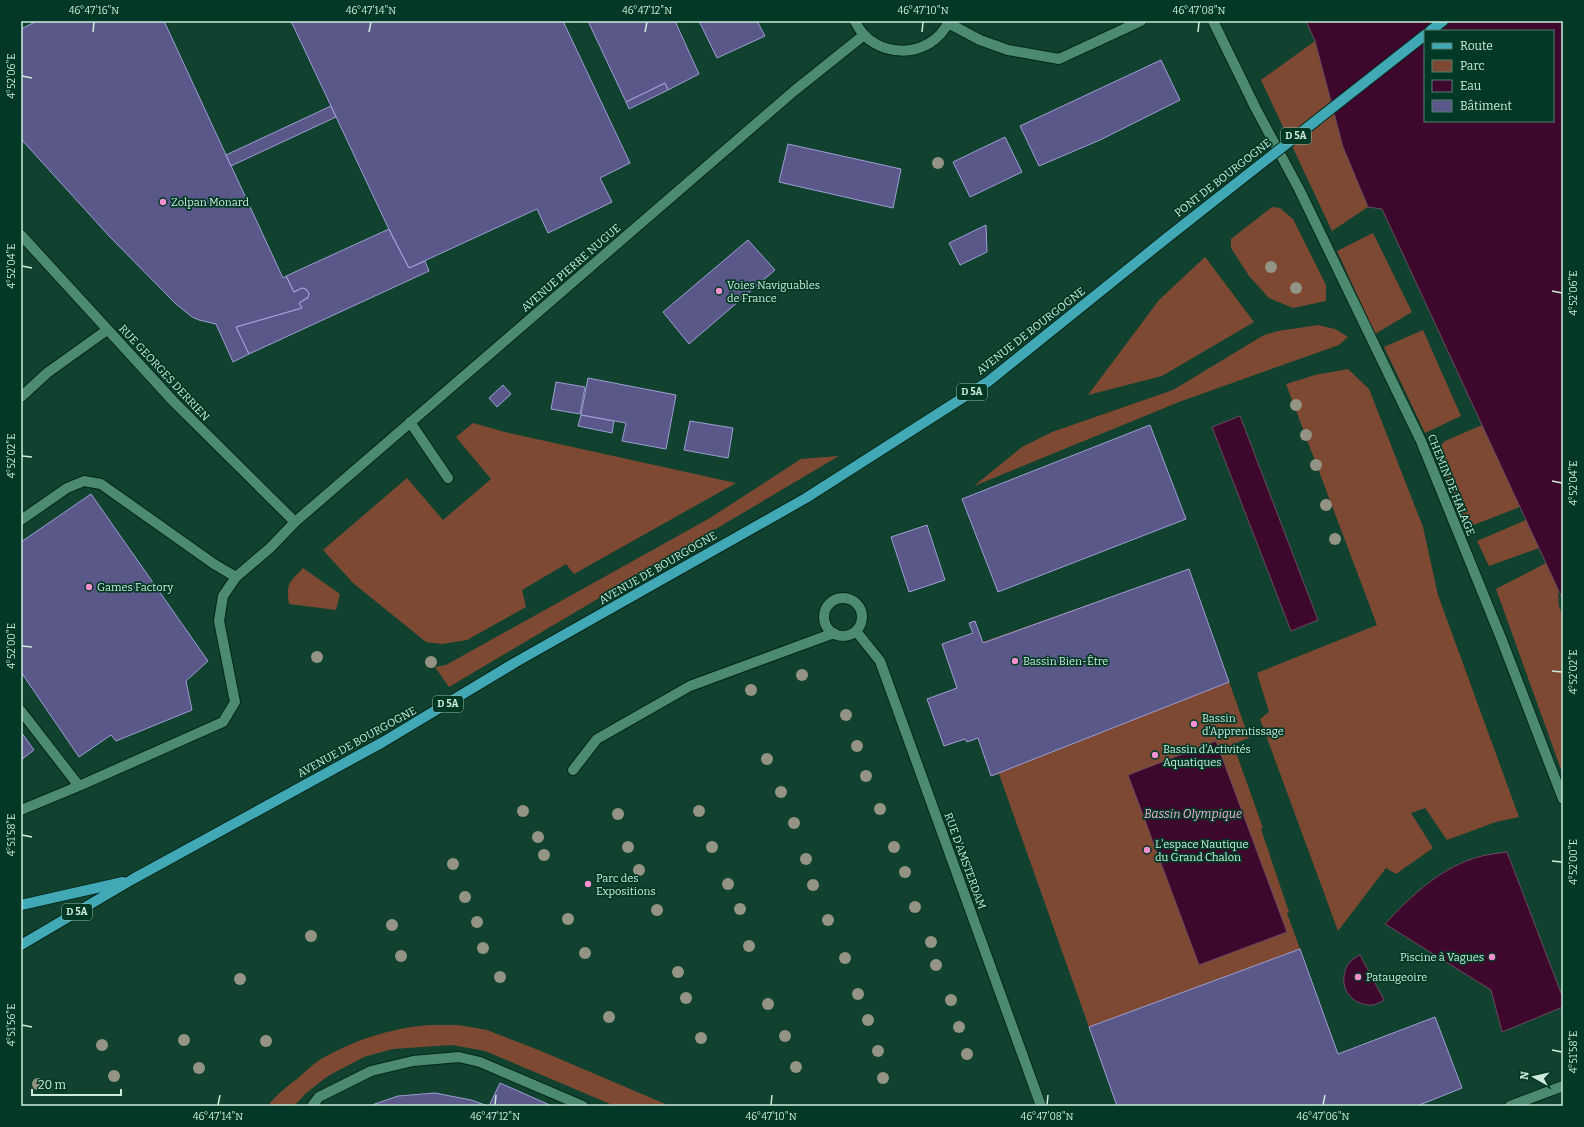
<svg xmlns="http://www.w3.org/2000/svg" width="1584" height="1127" viewBox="0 0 1584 1127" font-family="Bitter,serif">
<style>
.green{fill:#7d4932}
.water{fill:#3e082c;stroke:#694c60;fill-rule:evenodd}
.building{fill:#595889;stroke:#9d9ed4}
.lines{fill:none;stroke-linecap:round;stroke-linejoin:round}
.lane-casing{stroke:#042619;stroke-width:12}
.street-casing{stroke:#042619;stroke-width:12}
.primary-casing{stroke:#042619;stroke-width:12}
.lane{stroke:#4c8b6f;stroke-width:10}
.street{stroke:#4c8b6f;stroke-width:10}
.primary{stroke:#41a8b6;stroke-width:10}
.primary-bridge-casing{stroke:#042619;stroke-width:12;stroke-linecap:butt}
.primary-bridge{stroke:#41a8b6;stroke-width:10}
.tree{fill:#939483}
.ticks{fill:none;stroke:#ccebdb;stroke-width:1.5}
.poi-dot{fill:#f790ce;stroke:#023826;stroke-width:1.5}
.labels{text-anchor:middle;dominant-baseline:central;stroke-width:3.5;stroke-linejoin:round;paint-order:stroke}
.shield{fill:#023826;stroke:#8fb5a5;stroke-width:1}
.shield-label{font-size:10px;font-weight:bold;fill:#ccebdb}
.street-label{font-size:11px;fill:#ccebdb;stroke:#023826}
.poi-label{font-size:11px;fill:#ccebdb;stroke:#023826;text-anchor:start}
.water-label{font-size:12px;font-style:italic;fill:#f6afd8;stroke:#023826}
.neatline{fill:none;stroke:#ccebdb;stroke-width:1.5}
.ticks-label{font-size:10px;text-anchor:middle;fill:#ccebdb}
</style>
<rect width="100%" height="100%" fill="#10422f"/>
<!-- green -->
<path class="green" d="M1315,41L1343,147L1368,207L1332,231L1261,80Z
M1272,207L1280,208L1293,219L1326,285V301L1293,308L1269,298L1249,276L1231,248V239Z
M1373,233L1412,312L1375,334L1337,251Z
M1205,257L1254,322L1162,376L1088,395L1159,300Z
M1318,325L1335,329L1348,337L1339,345L1179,402L974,486L1022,447L1052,432L1173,390L1264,335L1278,331Z
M1423,330L1461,416L1425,433L1384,347Z
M1348,369L1369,389L1423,527L1438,595L1519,817L1496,822L1447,840L1425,808L1411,813L1433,848L1396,874L1386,868L1338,931L1260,719L1269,712L1257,673L1377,625L1286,384L1315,375Z
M473,423L505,432L736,483L574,574L566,564L522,590L526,607L467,640L442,644L426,642L353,583L323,550L407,478L443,520L491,479L456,437Z
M1482,425L1520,507L1468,527L1436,451L1445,441Z
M839,456L449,687L435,667L446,665L710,518L801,459Z
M1526,520L1539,548L1489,566L1477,541Z
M1546,563L1558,590L1559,606L1563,616V775L1496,589Z
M303,568L340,594L336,610L289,604C286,583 289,583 303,568Z
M1189,569L1249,738L1233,744L1263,828L1261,829L1289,912L1287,913L1338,1054L1435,1017L1462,1088L1417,1106H1117L999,774L991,776L978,738L967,742L965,739L944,746L927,699L957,688L942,644L973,633L969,623L983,642Z
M429,1025H458L487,1030L541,1051L670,1106H615L485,1051L452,1045L393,1049L364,1057L328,1076L306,1093L294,1106H268C276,1095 286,1087 297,1079C304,1073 311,1066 318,1061C351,1041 390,1028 429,1025Z"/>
<!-- water -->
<path class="water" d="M1306,21H1563V600L1382,209L1368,207L1343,147L1315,41ZM1425,31H1553V121H1425Z
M1240,416L1318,620L1291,631L1212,427Z
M1216,741L1287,932L1199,965L1128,775Z
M1507,852L1563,998V1007L1502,1032L1491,990L1385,924C1412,895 1442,866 1482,856C1490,854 1499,853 1507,852Z
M1360,955L1384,1000C1381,1002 1376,1004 1373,1005C1355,1006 1342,993 1344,976C1345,971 1346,966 1350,962C1352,959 1357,957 1360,955Z"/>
<!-- building -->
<path class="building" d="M37,21H164L283,278L286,276L294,292L302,288L306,289L309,293L308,298L299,303L302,308L236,327L249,354L233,362L216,324L199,320L192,317L176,304L110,237L21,139V29Z
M291,21H563L630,163L600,178L612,202L548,233L537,209L409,268L393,238Z
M588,21H675L699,74L668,90L665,83L626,102Z
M699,21H757L765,36L717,58Z
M1161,60L1180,100L1100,140L1039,166L1020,126Z
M665,83L668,90L629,109L626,102Z
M331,106L336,117L231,166L226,155Z
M1005,137L1022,172L970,197L953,162Z
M788,144L901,169L893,208L779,182Z
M986,225L987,252L960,265L949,243Z
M389,229L409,268L425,261L429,271L249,354L236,327L302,308L299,303L308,297L309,293L305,289L302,288L294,292L286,276Z
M748,240L775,270L689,344L663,312Z
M588,378L676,395L666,449L622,441L626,423L581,415Z
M556,382L585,387L580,414L551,409Z
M503,385L511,394L497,407L489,398Z
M581,415L614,421L612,433L578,426Z
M690,421L733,428L728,458L684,450Z
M1150,425L1186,519L998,592L962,499Z
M91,494L208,661L186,681L192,710L116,741L111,735L79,757L21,672V542Z
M927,525L945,580L909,592L891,537Z
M1189,569L1229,682L991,776L978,738L967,742L965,739L944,746L927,699L957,688L942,644L973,633L969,623L975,621L983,643Z
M21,732L34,750L21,760Z
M1300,949L1338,1054L1435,1017L1462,1088L1417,1106H1117L1089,1027Z
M500,1083L552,1106H489Z
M435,1093L471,1100L488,1106H369L398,1096Z"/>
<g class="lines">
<!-- lane casing -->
<g class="lane-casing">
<path id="lane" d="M948,23L980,40L1008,50L1059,59L1141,21
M410,422L448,478
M21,520L67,488L84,481L101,484L214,564L236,577
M21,711L79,786
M573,770L597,739L690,686L834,633
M21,810L79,786L223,722L235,702L219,621L223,596L236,577L270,548L295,522
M312,1106L319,1097L371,1071L413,1061L459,1057L480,1062L583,1106
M1510,1106L1563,1086"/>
</g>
<!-- street casing -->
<g class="street-casing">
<path id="street" d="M855,21C872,60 931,61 949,21
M1213,21L1256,109L1299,189L1421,441L1501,638L1563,799
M21,235L174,402L295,522L794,91L864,35
M21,397L47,373L107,330
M824 617a19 19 0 1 1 38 0a19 19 0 1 1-38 0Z
M856,631L880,661L1041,1106"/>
</g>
<!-- primary casing -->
<g class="primary-casing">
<path id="primary" d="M1430,31L1443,21
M21,905L123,882
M21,945L133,879L383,742L516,662L806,498L989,381L1168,237"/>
</g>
<!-- lane -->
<use href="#lane" class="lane"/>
<!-- street -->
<use href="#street" class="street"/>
<!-- primary -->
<use href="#primary" class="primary"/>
<!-- primary-bridge casing -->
<g class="primary-bridge-casing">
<path id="primary-bridge" d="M1168,237L1425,35"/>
</g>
<!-- primary-bridge -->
<use href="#primary-bridge" class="primary-bridge"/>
</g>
<!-- trees -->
<g class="tree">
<circle cx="938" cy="163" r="6"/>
<circle cx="1271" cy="267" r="6"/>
<circle cx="1296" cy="288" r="6"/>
<circle cx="1296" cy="405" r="6"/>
<circle cx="1306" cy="435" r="6"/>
<circle cx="1316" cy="465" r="6"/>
<circle cx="1326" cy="505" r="6"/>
<circle cx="1335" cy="539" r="6"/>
<circle cx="317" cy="657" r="6"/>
<circle cx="431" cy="662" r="6"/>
<circle cx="802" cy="675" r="6"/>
<circle cx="751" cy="690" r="6"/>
<circle cx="846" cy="715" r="6"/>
<circle cx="857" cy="746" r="6"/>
<circle cx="767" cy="759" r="6"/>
<circle cx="866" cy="776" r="6"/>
<circle cx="781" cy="792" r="6"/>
<circle cx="880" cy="809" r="6"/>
<circle cx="523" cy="811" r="6"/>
<circle cx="699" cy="811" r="6"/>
<circle cx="618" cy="814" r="6"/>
<circle cx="794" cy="823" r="6"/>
<circle cx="538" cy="837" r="6"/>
<circle cx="628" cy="847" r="6"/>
<circle cx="712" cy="847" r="6"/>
<circle cx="894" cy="847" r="6"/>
<circle cx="544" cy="855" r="6"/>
<circle cx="806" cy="859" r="6"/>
<circle cx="453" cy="864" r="6"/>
<circle cx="639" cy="870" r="6"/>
<circle cx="905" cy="872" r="6"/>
<circle cx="728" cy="884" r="6"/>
<circle cx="813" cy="885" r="6"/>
<circle cx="465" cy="897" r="6"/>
<circle cx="915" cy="907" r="6"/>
<circle cx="740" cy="909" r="6"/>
<circle cx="657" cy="910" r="6"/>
<circle cx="568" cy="919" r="6"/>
<circle cx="828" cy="920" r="6"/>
<circle cx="477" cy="922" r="6"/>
<circle cx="392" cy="925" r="6"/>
<circle cx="311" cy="936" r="6"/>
<circle cx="931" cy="942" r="6"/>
<circle cx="749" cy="946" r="6"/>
<circle cx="483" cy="948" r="6"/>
<circle cx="585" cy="953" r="6"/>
<circle cx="401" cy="956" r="6"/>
<circle cx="845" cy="958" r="6"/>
<circle cx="936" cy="965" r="6"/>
<circle cx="678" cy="972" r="6"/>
<circle cx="500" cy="977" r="6"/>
<circle cx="240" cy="979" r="6"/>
<circle cx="858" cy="994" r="6"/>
<circle cx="686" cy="998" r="6"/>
<circle cx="951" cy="1000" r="6"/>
<circle cx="768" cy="1004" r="6"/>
<circle cx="609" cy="1017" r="6"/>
<circle cx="868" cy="1020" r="6"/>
<circle cx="959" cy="1027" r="6"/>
<circle cx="785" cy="1036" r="6"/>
<circle cx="701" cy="1038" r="6"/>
<circle cx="184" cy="1040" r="6"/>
<circle cx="266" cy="1041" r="6"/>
<circle cx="102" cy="1045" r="6"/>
<circle cx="878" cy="1051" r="6"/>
<circle cx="967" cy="1054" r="6"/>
<circle cx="796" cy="1067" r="6"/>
<circle cx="199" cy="1068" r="6"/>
<circle cx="114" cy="1076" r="6"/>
<circle cx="883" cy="1078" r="6"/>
<circle cx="38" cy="1084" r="6"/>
</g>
<!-- ticks -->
<path class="ticks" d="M93,32L94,22M369,32L371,22M645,32L647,22M922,32L923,22M1198,32L1199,22M22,76L32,78M22,266L32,268M1552,291L1562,293M22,456L32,457M1552,481L1562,483M22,646L32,647M1552,671L1562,672M22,835L32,837M1552,861L1562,862M22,1025L32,1027M1552,1050L1562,1052M218,1105L220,1095M495,1105L496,1095M771,1105L772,1095M1047,1105L1048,1095M1323,1105L1325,1095"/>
<!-- markers -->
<g class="poi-dot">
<circle cx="163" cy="202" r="4"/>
<circle cx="719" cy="291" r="4"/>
<circle cx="89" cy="587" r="4"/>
<circle cx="1015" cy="661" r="4"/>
<circle cx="1194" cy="724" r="4"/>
<circle cx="1155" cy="755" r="4"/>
<circle cx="1147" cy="850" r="4"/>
<circle cx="588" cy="884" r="4"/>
<circle cx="1492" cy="957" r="4"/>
<circle cx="1358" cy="977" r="4"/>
</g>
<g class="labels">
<!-- shield labels -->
<g class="shield">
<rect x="1281" y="128" width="30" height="16" rx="3"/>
<rect x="957" y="384" width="30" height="16" rx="3"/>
<rect x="433" y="696" width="30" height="16" rx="3"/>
<rect x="62" y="904" width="30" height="16" rx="3"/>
</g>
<g class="shield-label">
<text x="1296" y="136">D 5A</text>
<text x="972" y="392">D 5A</text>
<text x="448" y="704">D 5A</text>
<text x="77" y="912">D 5A</text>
</g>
<!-- street labels -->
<g class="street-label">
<text transform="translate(1223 178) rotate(-38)">PONT DE BOURGOGNE</text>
<text transform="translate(571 268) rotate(-41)">AVENUE PIERRE NUGUE</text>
<text transform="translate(1031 331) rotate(-38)">AVENUE DE BOURGOGNE</text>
<text transform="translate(164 373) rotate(47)">RUE GEORGES DERRIEN</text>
<text transform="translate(1451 485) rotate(68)">CHEMIN DE HALAGE</text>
<text transform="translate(658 568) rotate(-30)">AVENUE DE BOURGOGNE</text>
<text transform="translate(357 742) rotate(-29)">AVENUE DE BOURGOGNE</text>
<text transform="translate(965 861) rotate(70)">RUE D'AMSTERDAM</text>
</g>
<!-- poi labels -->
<g class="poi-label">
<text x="171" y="202">Zolpan Monard</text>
<text x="727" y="285">Voies Naviguables<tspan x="727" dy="13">de France</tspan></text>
<text x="97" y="587">Games Factory</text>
<text x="1023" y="661">Bassin Bien-Être</text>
<text x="1202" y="718">Bassin<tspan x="1202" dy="13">d'Apprentissage</tspan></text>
<text x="1163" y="749">Bassin d'Activités<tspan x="1163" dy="13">Aquatiques</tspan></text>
<text x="1155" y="844">L'espace Nautique<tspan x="1155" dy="13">du Grand Chalon</tspan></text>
<text x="596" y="878">Parc des<tspan x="596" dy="13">Expositions</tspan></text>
<text x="1484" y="957" text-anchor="end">Piscine à Vagues</text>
<text x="1366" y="977">Pataugeoire</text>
</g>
<!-- water labels -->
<g class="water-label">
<text x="1193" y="814">Bassin Olympique</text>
</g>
</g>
<!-- border -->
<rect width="1584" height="1127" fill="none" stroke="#023826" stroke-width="44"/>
<!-- legend -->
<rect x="1424" y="30" width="130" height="92" fill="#023826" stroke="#53806e"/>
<rect x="1432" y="43" width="20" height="6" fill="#41a8b6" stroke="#53806e"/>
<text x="1460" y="50" font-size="12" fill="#ccebdb">Route</text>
<rect x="1432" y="60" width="20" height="12" fill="#7d4932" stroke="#53806e"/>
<text x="1460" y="70" font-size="12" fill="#ccebdb">Parc</text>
<rect x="1432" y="80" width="20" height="12" fill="#3e082c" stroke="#53806e"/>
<text x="1460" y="90" font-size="12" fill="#ccebdb">Eau</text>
<rect x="1432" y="100" width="20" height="12" fill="#595889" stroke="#53806e"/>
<text x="1460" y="110" font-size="12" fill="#ccebdb">Bâtiment</text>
<!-- north arrow -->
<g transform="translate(1534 1077) rotate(278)" stroke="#023826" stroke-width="3" paint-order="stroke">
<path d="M0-3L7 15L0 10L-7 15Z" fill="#ccebdb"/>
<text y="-6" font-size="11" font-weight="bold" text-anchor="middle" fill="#ccebdb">N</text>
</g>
<!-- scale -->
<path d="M32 1089v6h89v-6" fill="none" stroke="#ccebdb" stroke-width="2"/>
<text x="38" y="1089" font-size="12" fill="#ccebdb" stroke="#023826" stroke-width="3" paint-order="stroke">20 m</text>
<rect x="22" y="22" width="1540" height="1083" class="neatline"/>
<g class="ticks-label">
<text x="94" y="14">46°47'16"N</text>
<text x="371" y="14">46°47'14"N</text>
<text x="647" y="14">46°47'12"N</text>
<text x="923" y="14">46°47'10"N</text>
<text x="1199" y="14">46°47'08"N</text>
<text transform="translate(11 76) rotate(-90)" y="4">4°52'06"E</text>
<text transform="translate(11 266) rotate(-90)" y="4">4°52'04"E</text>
<text transform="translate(1573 293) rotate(-90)" y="4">4°52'06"E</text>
<text transform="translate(11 456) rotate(-90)" y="4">4°52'02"E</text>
<text transform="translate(1573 483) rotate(-90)" y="4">4°52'04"E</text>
<text transform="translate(11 646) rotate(-90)" y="4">4°52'00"E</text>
<text transform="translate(1573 672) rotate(-90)" y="4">4°52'02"E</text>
<text transform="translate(11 835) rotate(-90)" y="4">4°51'58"E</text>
<text transform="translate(1573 862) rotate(-90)" y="4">4°52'00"E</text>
<text transform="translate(11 1025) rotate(-90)" y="4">4°51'56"E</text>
<text transform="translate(1573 1052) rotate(-90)" y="4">4°51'58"E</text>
<text x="218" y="1120">46°47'14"N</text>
<text x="495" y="1120">46°47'12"N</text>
<text x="771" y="1120">46°47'10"N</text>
<text x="1047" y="1120">46°47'08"N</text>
<text x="1323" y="1120">46°47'06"N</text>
</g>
</svg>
